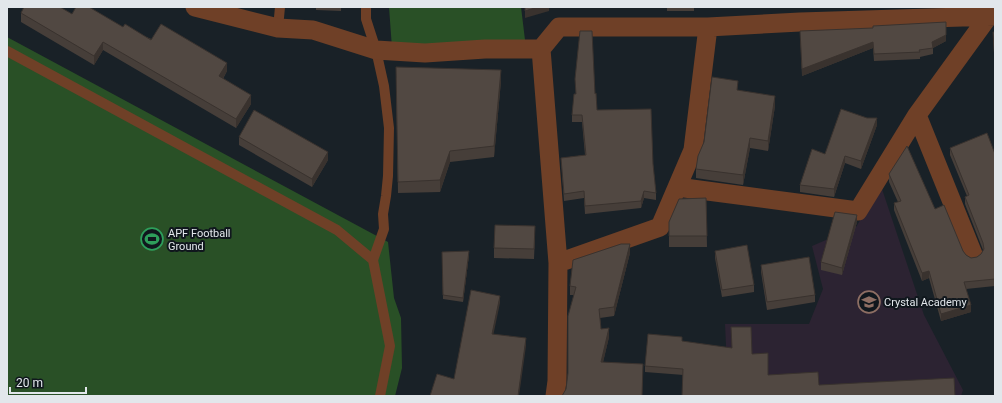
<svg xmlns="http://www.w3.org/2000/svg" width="1002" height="403" viewBox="0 0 1002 403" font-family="Roboto,sans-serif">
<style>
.education{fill:#2c2332}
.green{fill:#295026}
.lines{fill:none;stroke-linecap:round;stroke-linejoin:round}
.lane{stroke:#6f4027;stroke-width:10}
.street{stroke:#6f4027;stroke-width:19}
.wall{fill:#463e39}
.shaded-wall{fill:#39322e}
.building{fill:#514842;stroke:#39322e}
.labels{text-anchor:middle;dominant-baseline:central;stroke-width:4;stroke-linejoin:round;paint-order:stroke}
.poi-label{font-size:11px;fill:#e2e7eb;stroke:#10171d;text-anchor:start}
</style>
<rect width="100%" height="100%" fill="#192127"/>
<!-- education -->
<path class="education" d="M881,186L924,315L963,390L961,396H791L728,388L725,324H809L823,289L812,246L856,227Z"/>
<!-- green -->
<path class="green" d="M389,7H521L525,40L392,48Z
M7,37L388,242L394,298L401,318L402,368L395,396H7Z"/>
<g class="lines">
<!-- lane -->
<path class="lane" d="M366,7V19L376,50L384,86L389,128L388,176L386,196L383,214L384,229L373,260
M278,28L280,7
M7,51L337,230L373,260L390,346L380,396"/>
<!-- street -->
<path class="street" d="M195,7L278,28L313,30L376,50L425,53L485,49H541
M677,187L858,211L917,115
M973,254L917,115L988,17
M558,263L541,49L559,27H708L800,22L995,16
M555,396L557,381L558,263L660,227L693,150L708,27"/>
</g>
<!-- wall -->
<path class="wall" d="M316,7H341V11L316,10Z
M667,7H694V11H667Z
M21,13L72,14L123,27L227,71L223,79L251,104L236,128L103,50L94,65L21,22Z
M800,31L946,41L933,48V54L920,57V59L874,61L873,48L802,76Z
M993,32H995V67L993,39Z
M396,78L501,81L494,157L450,162L440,192L398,193Z
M738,90L775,106L768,151L750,148L743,185L696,178V169Z
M595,94L597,110L653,164L656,193V200L644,198L641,208L585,214L584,198L564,201L561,158L585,155L582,122H572V115Z
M877,125L861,169L845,163L834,197L800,192V185L825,154Z
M239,137L328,160L312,187L239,145Z
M950,148L995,154V286L966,289L971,312L941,321L929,278L922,281L894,210V203L898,202L889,182V174L935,209L966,255L971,258L977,257L981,254L983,250L965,204V197L967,196L950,155Z
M706,198L707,247H669V222Z
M857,222L842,275L821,270V262Z
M535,235L534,259L494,258V248Z
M715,251L754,285V292L722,297L715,258Z
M442,252L469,255L463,302L443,299Z
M630,253L614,316L600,318L601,329L609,337L603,362L643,373H568L574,295H570V286Z
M761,265L815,295V302L767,310L761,272Z
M682,341L752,354L768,375L819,385L955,396L645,372V366Z"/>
<!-- shaded-wall -->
<path class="shaded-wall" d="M538,7H549V11L525,18V11Z
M946,28V41L933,48L932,42Z
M103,42V50L94,65V56Z
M873,42V48L802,76V69Z
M227,63V71L219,85V76Z
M501,70V81L494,157V146Z
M251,95V104L236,128V119Z
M775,96V106L768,151V141Z
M877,118V125L861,169V161Z
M750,138V148L743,185V175Z
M450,151V162L440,192V180Z
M328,152V160L312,187V179Z
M845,156V163L834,197V189Z
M644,191V198L641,208V201Z
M857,215V222L842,275V268Z
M630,244V253L614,316V307Z
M469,251V255L463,302V298Z
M929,271V278L922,281V273Z
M500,296V303L492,341V334Z
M971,305V312L941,321V314Z
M609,328V337L601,371V362Z
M526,338V346L519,396H518Z"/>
<!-- building -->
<path class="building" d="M24,7H60L72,14L76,7H89L123,27L125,24L151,40L161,24L227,63L219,76L251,95L236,119L103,42L94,56L21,13Z
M525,7H538L525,11Z
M946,22V35L932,42L933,48L919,50L920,52L874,54L873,42L802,69L800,31L873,28V26Z
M580,31H592L595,94L596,93L597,110L651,109L653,164L656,193L644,191L641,201L585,206L584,191L564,194L561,158L586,155L582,115H572L574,94H576L575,79Z
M993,32H995V60Z
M396,67L501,70L494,146L450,151L440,180L398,182Z
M712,77L738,81L737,90L775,96L768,141L750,138L743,175L696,169L698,156L704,142Z
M841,109L867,118H877L861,161L845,156L834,189L800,185L812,149L825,154Z
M254,110L328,152L312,179L239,137Z
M987,133L995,154V279L964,282L971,305L941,314L929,271L922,273L894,203L901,201L889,174L907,146L935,209L944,205L963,251L966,255L971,258L977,257L981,254L984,249L983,243L965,197L969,195L950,148Z
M706,198L707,236H669V222L679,199Z
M835,212L857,215L842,268L821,262Z
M495,225L535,226L534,249L494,248Z
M621,244H630L614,307L599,309L601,329L609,328L601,362L643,364L642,396H562L566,389L568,373V316L576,287L570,286L573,260Z
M747,245L754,285L722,290L715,251Z
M469,251L463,298L443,295L442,252Z
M809,257L815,295L767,302L761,265Z
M471,290L500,296L492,334L526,338L518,396H430L437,374L454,379Z
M731,327H751L752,354L768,353V375L818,372L819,385L954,378L955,396H682L683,369L645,366L648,334L682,337V341L732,348Z"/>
<!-- icons -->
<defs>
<g id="stadium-ring" transform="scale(1.15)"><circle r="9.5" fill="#10171d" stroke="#2e9e5b" stroke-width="1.5"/><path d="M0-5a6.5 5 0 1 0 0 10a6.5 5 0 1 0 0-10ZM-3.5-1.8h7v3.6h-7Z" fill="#2e9e5b"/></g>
<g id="school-ring" transform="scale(1.15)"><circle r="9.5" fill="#10171d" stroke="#8d6e63" stroke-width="1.5"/><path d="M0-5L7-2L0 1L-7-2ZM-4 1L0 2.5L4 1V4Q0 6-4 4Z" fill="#8d6e63"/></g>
</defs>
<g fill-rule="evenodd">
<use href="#stadium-ring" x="152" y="239"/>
<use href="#school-ring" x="869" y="302"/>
</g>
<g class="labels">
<!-- poi labels -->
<g class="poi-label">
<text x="168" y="233">APF Football<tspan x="168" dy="13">Ground</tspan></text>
<text x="884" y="302">Crystal Academy</text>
</g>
</g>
<!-- border -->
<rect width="1002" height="403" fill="none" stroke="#e2e7eb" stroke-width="16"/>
<!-- scale -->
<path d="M10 387v6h76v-6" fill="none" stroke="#e2e7eb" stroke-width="2"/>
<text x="16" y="387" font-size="12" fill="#e2e7eb" stroke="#10171d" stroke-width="3" paint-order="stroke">20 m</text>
</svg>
